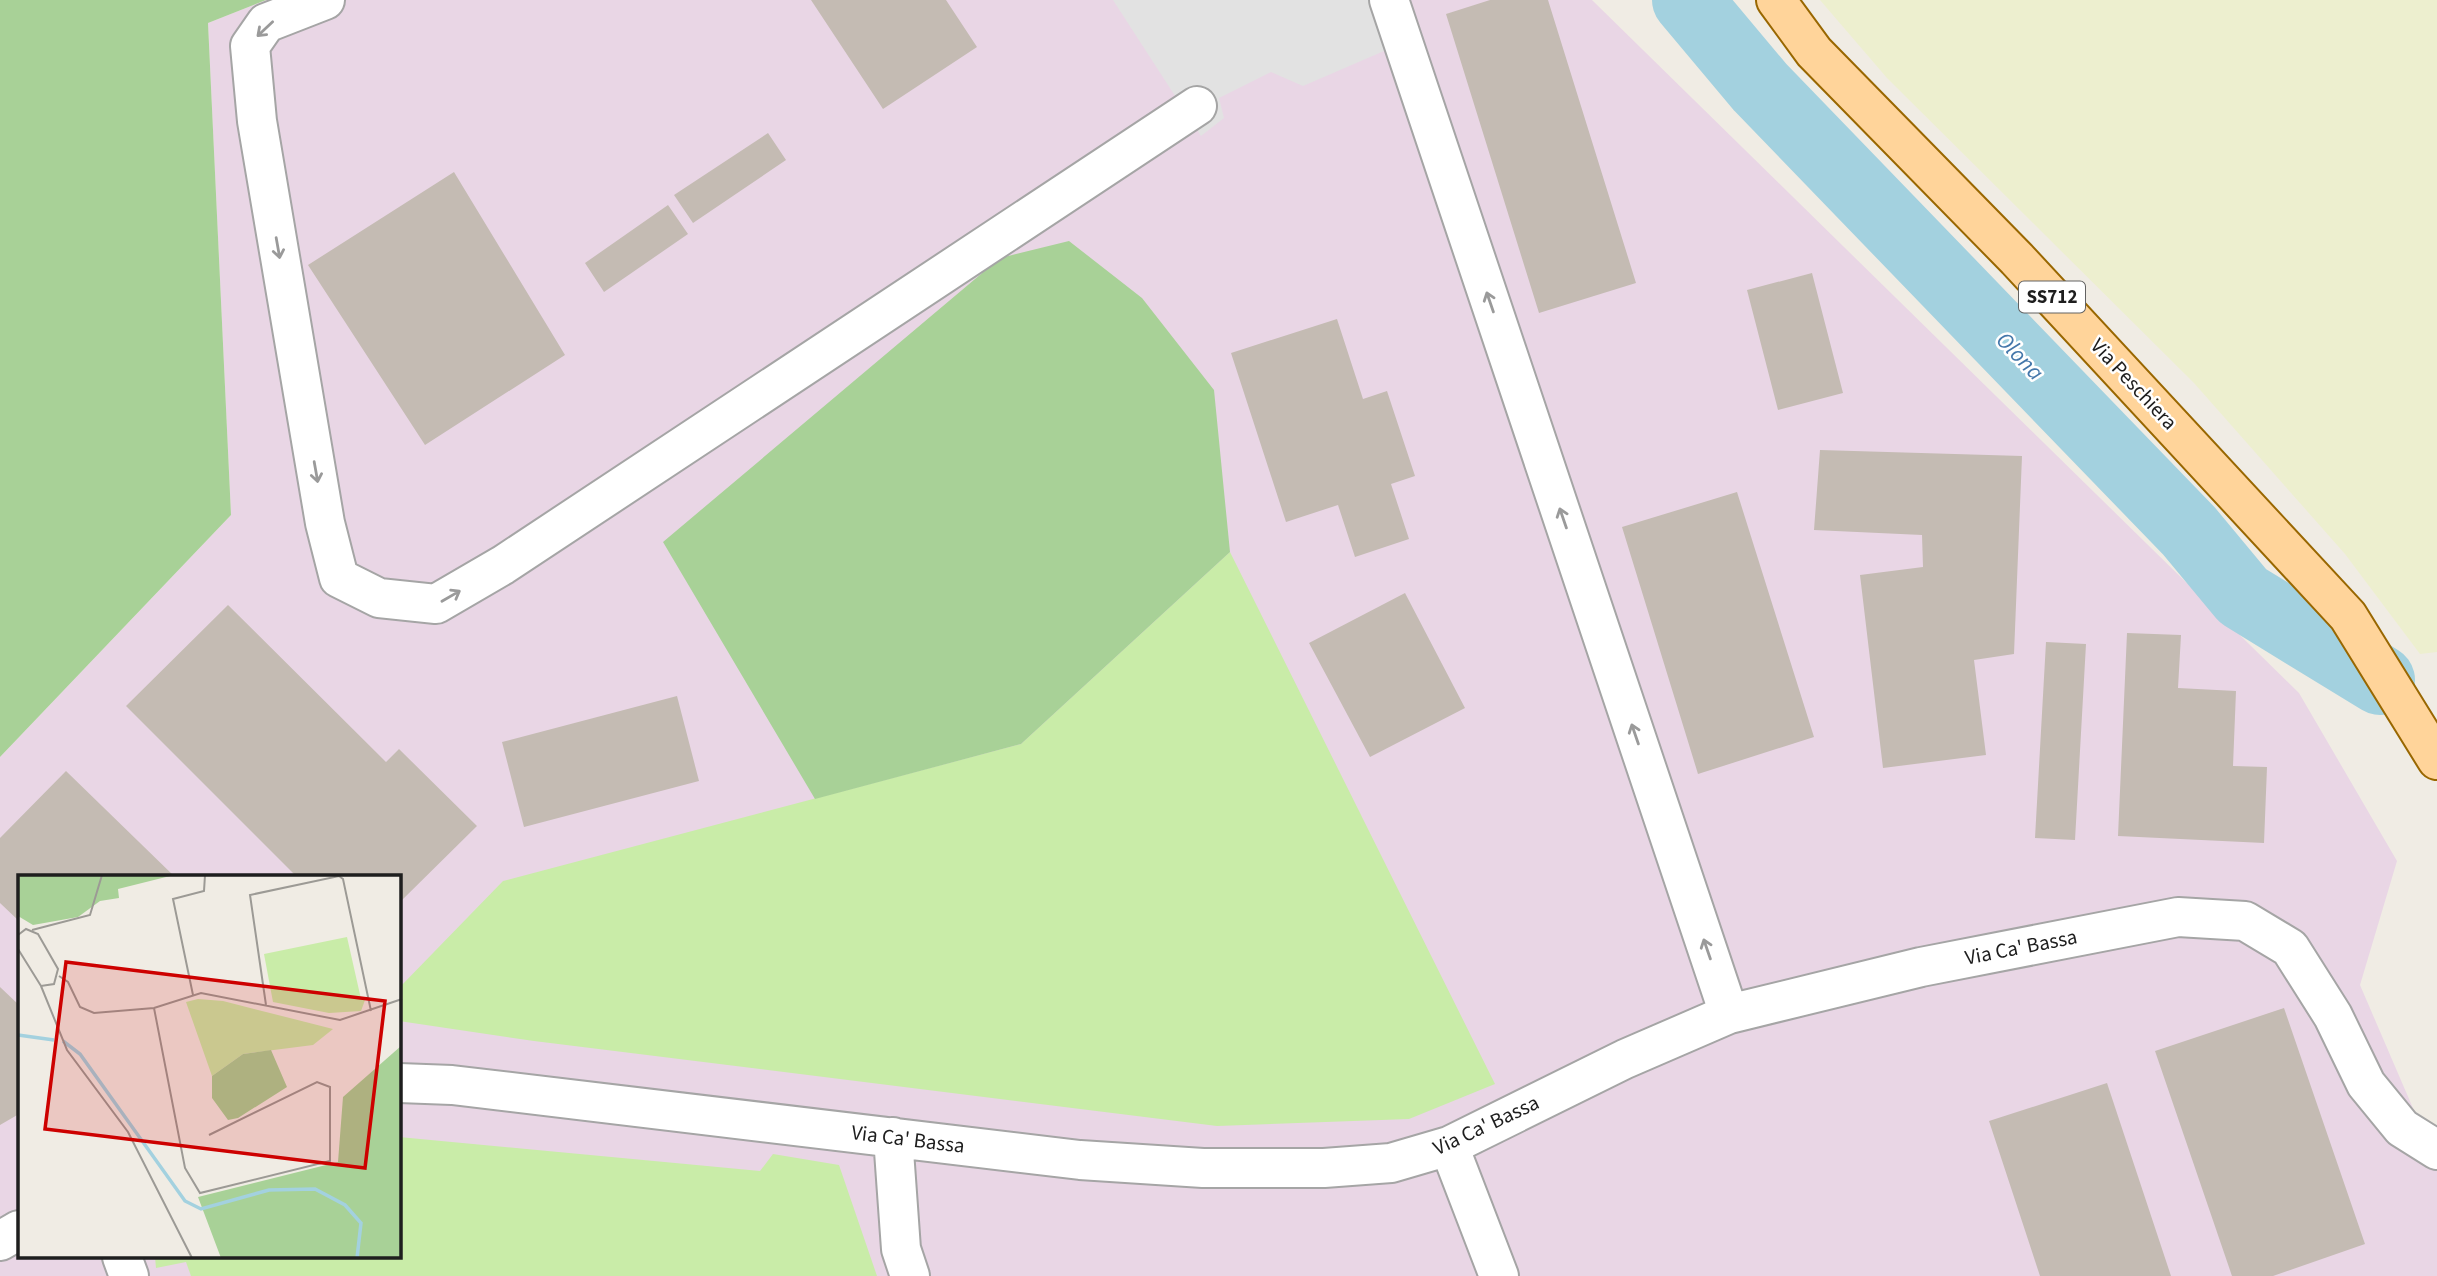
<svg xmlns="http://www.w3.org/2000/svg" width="2437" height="1276" viewBox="0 0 2437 1276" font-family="'Source Sans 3',sans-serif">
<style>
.industrial{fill:#e9d6e5;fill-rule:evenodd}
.farmland{fill:#edefcf}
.grass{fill:#c9eca8}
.forest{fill:#a8d197}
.parking{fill:#e2e2e2}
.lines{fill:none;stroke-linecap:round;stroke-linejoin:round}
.river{stroke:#a3d1df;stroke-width:70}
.building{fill:#c4bbb3}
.minor-casing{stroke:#a5a5a5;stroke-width:42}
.major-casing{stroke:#996700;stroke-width:42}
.minor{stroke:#fff;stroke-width:38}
.major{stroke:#ffd49a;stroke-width:38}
.oneway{stroke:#9a9a9a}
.labels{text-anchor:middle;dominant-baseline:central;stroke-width:5;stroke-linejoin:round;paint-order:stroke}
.shield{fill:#fff;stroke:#626262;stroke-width:2}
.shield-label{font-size:19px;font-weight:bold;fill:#1e1e1e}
.street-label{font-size:21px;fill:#1e1e1e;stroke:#fff}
.water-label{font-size:23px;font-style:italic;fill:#47a;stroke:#fff}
.inset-river{fill:none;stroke:#a3d1df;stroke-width:3.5}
.inset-road{fill:none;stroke:#9c9a95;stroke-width:2}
.view{fill:#cd0100;fill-opacity:0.15;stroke:#cd0100;stroke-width:3.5}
.inset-edge{fill:none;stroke:#1e1e1e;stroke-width:3.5}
</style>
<rect width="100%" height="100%" fill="#f0ece4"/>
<!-- industrial -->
<path class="industrial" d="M266,0H1592L2299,693L2397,861L2360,985L2437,1164V1276H0V757L231,515L208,23ZM19,877H399V1257H19Z"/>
<!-- farmland -->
<path class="farmland" d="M1820,0H2437V652L2420,654L2345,554L2194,383L1887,78Z"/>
<!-- grass -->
<path class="grass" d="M1230,552L1495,1084L1409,1119L1217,1126L534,1041L399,1021V988L503,881L1021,744Z
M399,1137L760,1171L773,1154L839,1165L877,1276H191L186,1262L156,1268L155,1257H399Z"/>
<!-- forest -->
<path class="forest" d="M0,0H266L208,23L231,515L0,757Z
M1069,241L1142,298L1214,390L1230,552L1021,744L815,799L663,542L1000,258Z"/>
<!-- parking -->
<path class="parking" d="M1113,0H1373L1391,48L1303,86L1271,72L1219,98L1224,118L1201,136Z"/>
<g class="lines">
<!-- river -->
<path class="river" d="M1687,0L1760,87L2189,531L2243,596L2380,680"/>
</g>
<!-- building -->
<path class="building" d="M811,0H946L977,47L883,109Z
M1490,0H1548L1636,283L1539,313L1446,14Z
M768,133L786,160L693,223L674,195Z
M454,172L565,355L425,445L308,265Z
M668,205L688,234L604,292L585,263Z
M1812,273L1843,393L1778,410L1747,290Z
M1337,319L1363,399L1387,391L1415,476L1391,484L1409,539L1355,557L1338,505L1286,522L1231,353Z
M1820,450L2022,456L2014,654L1974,660L1986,755L1883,768L1860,575L1923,567L1922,535L1814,530Z
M1737,492L1814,737L1698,774L1622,527Z
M1405,593L1465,708L1370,757L1309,643Z
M228,605L386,762L399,749L477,826L399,903V877H297L126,706Z
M2127,633L2181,635L2178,688L2236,691L2233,766L2267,767L2264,843L2118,836Z
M2046,642L2086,644L2075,840L2035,838Z
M677,696L699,781L524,827L502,742Z
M66,771L175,877H19V921L0,903V838Z
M0,987L19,1005V1114L0,1125Z
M2284,1008L2365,1244L2273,1276H2232L2155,1051Z
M2107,1083L2171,1276H2040L1989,1121Z"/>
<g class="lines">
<!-- minor casing -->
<g class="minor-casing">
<path id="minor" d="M325,0L266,23L250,46L257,121L325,523L339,578L379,598L436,604L503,565L1197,106
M1389,0L1729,1014
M399,1083L452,1085L1080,1160L1203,1168H1324L1391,1163L1449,1146L1625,1059L1729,1014L1921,967L2178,917L2245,921L2290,948L2333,1016L2366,1084L2402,1128L2437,1150
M893,1137L901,1249L910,1276
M1449,1146L1499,1276
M0,1241L19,1230
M122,1257L129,1276"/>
</g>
<!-- major casing -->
<g class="major-casing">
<path id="major" d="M1776,0L1814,52L2017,259L2348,616L2437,760"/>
</g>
<!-- minor -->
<use href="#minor" class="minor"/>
<!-- major -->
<use href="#major" class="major"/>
</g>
<!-- one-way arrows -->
<defs><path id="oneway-shaft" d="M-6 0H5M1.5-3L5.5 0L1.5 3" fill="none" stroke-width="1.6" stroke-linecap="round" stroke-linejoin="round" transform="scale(1.75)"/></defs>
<g class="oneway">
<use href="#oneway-shaft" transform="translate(265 29) rotate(137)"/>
<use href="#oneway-shaft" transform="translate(278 248) rotate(80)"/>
<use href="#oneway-shaft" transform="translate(1490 302) rotate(-109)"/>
<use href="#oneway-shaft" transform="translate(316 472) rotate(80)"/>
<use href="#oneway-shaft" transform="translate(1563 518) rotate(-109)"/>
<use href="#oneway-shaft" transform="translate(451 596) rotate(-30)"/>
<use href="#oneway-shaft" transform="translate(1635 734) rotate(-109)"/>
<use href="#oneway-shaft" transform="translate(1707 949) rotate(-109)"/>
</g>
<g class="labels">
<!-- shield labels -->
<rect class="shield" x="2019" y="281.5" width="66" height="31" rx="5"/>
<g class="shield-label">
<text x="2052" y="297">SS712</text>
</g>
<!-- street labels -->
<g class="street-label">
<text transform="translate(2134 384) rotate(47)">Via Peschiera</text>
<text transform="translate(2021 947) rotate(-11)">Via Ca' Bassa</text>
<text transform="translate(1486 1125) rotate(-25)">Via Ca' Bassa</text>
<text transform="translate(908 1139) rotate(7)">Via Ca' Bassa</text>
</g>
<!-- water labels -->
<g class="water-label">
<text transform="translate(2020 356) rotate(46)">Olona</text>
</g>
</g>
<!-- overview -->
<g transform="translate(18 875)">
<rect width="383" height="383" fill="#f0ece4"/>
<path d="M329,62L343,124L347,125L343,136L311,138L255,127L246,79ZM180,124L205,126L315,154L295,170L225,179L194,201L168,127Z" fill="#c9eca8"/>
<path d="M0,0H156L100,14L101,23L82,26L60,42L15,50L0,41ZM383,171V383H203L180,322L320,287L325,222ZM253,175L269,212L220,243L210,245L194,223V201L225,179Z" fill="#a8d197"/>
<path class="inset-river" d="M0,160L36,165M45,166L62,179L167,326L183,334L251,315L297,314L327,330L343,348L339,383"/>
<path class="inset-road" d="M14,55L72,40L84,0M0,60L8,54L20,59L40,94L36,109L23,111L0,74M41,101L50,107L62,132L76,138L136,133L183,118L322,145L384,124M23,111L49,175L110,257L174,383M175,120L155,24L186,16L187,0M248,130L232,20L321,1L325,4L353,136M136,133L167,293L182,318L312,286V212L299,207L191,260"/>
<path class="view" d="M48,87L367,126L347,293L27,254Z"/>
<rect width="383" height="383" class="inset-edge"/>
</g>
</svg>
